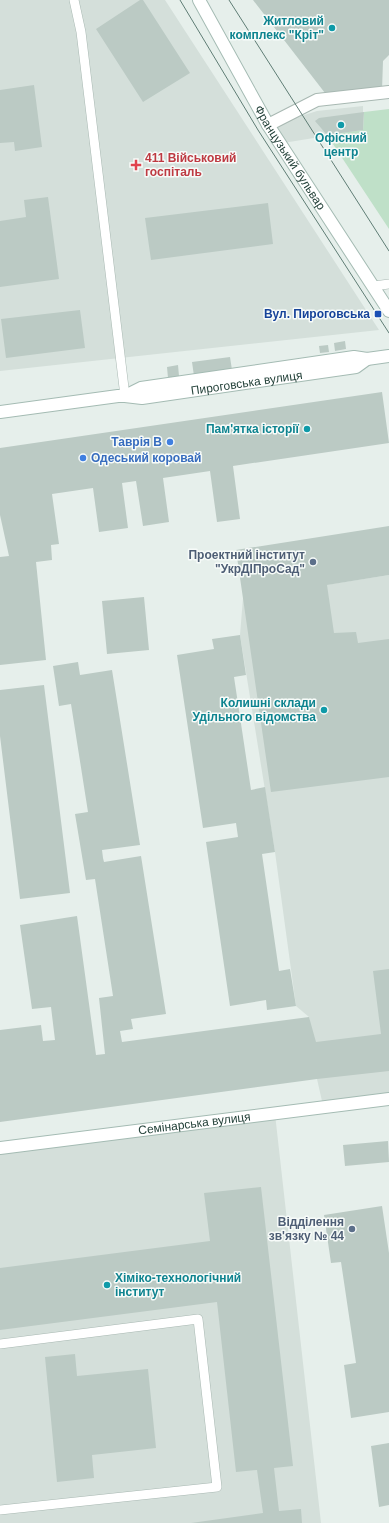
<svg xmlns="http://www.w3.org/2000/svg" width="389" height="1523" viewBox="0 0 389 1523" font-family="Helvetica,sans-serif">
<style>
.built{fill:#d4dfda}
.green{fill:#bfe0c8}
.building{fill:#bbcac4}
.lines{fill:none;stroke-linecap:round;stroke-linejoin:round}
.lane-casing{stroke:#a8b8b2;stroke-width:10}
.street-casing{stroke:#a8b8b2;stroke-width:14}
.secondary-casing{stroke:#a4bbb3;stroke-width:14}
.lane{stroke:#fff;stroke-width:9}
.street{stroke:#fff;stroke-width:12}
.secondary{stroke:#fff;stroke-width:12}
.tram{stroke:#5f7d75;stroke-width:1}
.culture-dot{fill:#0f9aa8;stroke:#f7fbf9;stroke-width:1.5}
.health-dot{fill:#e0444e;stroke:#f7fbf9;stroke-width:1.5}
.transit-dot{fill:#1a4fb4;stroke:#f7fbf9;stroke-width:1.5}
.shop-dot{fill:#3f7fe0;stroke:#f7fbf9;stroke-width:1.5}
.service-dot{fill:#5c6f8a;stroke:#f7fbf9;stroke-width:1.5}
.labels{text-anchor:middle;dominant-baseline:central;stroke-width:3;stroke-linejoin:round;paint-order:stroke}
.culture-label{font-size:12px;font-weight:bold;fill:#0d838f;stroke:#f7fbf9;text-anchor:end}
.street-label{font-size:12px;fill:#24423a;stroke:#f7fbf9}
.health-label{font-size:12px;font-weight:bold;fill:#be3a42;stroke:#f7fbf9;text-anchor:start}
.transit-label{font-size:12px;font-weight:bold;fill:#164399;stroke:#f7fbf9;text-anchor:end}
.shop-label{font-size:12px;font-weight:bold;fill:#366cbe;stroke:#f7fbf9;text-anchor:end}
.service-label{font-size:12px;font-weight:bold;fill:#4e5e75;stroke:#f7fbf9;text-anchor:end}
</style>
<rect width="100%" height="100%" fill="#e6efeb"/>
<!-- built -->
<path class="built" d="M0,0H165L379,330L0,371Z
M363,106V130L283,143L270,126L317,111Z
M389,575V1093L322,1101L317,1079L309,1017L296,1006L275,852L240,635L243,598Z
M275,1114L321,1523H0V1149Z"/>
<!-- green -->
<path class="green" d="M389,109V229L327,135L363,130L364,112Z"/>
<!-- building -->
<path class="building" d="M140,0H143L190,73L143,102L96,29Z
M253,0H389V55L383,61L382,90L325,93Z
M34,85L42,147L15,151L14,142L0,143V90Z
M364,112L363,130L327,135L315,121L319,118Z
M48,197L59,279L0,287V221L26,217L24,200Z
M268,203L273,244L151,260L145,218Z
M80,310L85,348L6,358L1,319Z
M345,341L346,349L335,351L334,343Z
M328,345L329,352L320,353L319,346Z
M230,357L232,370L194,376L192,362Z
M178,365L179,376L168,378L167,367Z
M382,392L389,443L233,466L240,519L217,522L210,471L163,478L169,522L143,526L136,481L122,483L128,528L99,532L93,488L52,494L59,544L51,545L52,560L36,562L46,660L0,665V557L9,556L0,515V448Z
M389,526V575L327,585L334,633L356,632L358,643L389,639V777L271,792L236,550Z
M144,597L149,650L107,654L102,601Z
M240,635L246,675L234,677L251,790L265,787L275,852L262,854L279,971L290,969L296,1006L267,1010L266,1000L230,1006L206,842L238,837L236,823L203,828L177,655L214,649L212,639Z
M78,662L80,675L112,670L140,845L102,850L103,858L104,862L141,856L166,1014L131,1019L133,1029L120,1031L122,1042L309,1017L316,1042L381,1034L373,971L389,969V1071L317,1079L0,1122V1030L41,1025L43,1041L55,1040L51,1007L32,1009L20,925L77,916L96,1055L105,1054L99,998L113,996L95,879L86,880L75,814L88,812L71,704L59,706L53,666Z
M44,685L70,893L20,899L0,736V690Z
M388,1141L389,1162L345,1166L343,1145Z
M261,1187L293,1466L274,1468L279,1511L301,1509L302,1523H191L263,1513L257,1470L236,1472L217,1302L0,1330V1268L210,1241L204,1193Z
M382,1206L389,1253V1412L351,1418L344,1365L356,1363L341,1262L331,1263L324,1215Z
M75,1354L77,1376L148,1369L156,1448L92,1455L94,1478L57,1482L45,1357Z
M389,1443V1505L379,1507L371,1446Z"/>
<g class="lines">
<!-- lane casing -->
<g class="lane-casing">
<path id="lane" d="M74,0L81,32L125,396
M374,286L389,284
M0,1344L198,1319L217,1487L0,1510"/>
</g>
<!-- street casing -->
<g class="street-casing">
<path id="street" d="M268,125L317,100L389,92"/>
</g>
<!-- secondary casing -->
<g class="secondary-casing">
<g id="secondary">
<path id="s1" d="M199,0L268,125L389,311"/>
<path d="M125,396L141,388L354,357L367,359L389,356"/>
<path id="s2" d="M0,412L118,396H125L142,398L356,367L367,359"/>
<path id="s3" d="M0,1148L389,1099"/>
</g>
</g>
<!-- lane -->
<use href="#lane" class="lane"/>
<!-- street -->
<use href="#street" class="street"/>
<!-- secondary -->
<use href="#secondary" class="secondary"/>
<!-- tram -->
<path class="tram" d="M180,0L258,130L389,333
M229,0L389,251"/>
</g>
<!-- markers -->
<g class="culture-dot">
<circle cx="332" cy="28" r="4"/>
<circle cx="341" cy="125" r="4"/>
<circle cx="307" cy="429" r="4"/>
<circle cx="324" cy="710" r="4"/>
<circle cx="107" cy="1285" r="4"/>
</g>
<path class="health-dot" d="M134 159h4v4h4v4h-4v4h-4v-4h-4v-4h4z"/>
<rect class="transit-dot" x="374" y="310" width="8" height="8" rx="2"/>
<g class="shop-dot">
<circle cx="170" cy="442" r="4"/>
<circle cx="83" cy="458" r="4"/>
</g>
<g class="service-dot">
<circle cx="313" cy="562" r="4"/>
<circle cx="352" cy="1229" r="4"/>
</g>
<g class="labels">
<!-- culture labels -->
<g class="culture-label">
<text x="324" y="21">Житловий<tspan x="324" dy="14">комплекс "Кріт"</tspan></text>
<text x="341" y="138" text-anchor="middle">Офісний<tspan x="341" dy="14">центр</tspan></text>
<text x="299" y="429">Пам'ятка історії</text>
<text x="316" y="703">Колишні склади<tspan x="316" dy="14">Удільного відомства</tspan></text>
<text x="115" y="1278" text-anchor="start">Хіміко-технологічний<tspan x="115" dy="14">інститут</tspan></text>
</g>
<!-- street labels -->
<g class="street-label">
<text stroke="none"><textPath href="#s1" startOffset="182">Французький бульвар</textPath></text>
<text stroke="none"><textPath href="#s2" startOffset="249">Пироговська вулиця</textPath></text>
<text stroke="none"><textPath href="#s3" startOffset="196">Семінарська вулиця</textPath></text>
</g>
<!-- health labels -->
<g class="health-label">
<text x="145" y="158">411 Військовий<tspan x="145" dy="14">госпіталь</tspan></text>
</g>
<!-- transit labels -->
<g class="transit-label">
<text x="370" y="314">Вул. Пироговська</text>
</g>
<!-- shop labels -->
<g class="shop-label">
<text x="162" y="442">Таврія В</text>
<text x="91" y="458" text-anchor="start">Одеський коровай</text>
</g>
<!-- service labels -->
<g class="service-label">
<text x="305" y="555">Проектний інститут<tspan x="305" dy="14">"УкрДІПроСад"</tspan></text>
<text x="344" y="1222">Відділення<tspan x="344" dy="14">зв'язку № 44</tspan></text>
</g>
</g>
</svg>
